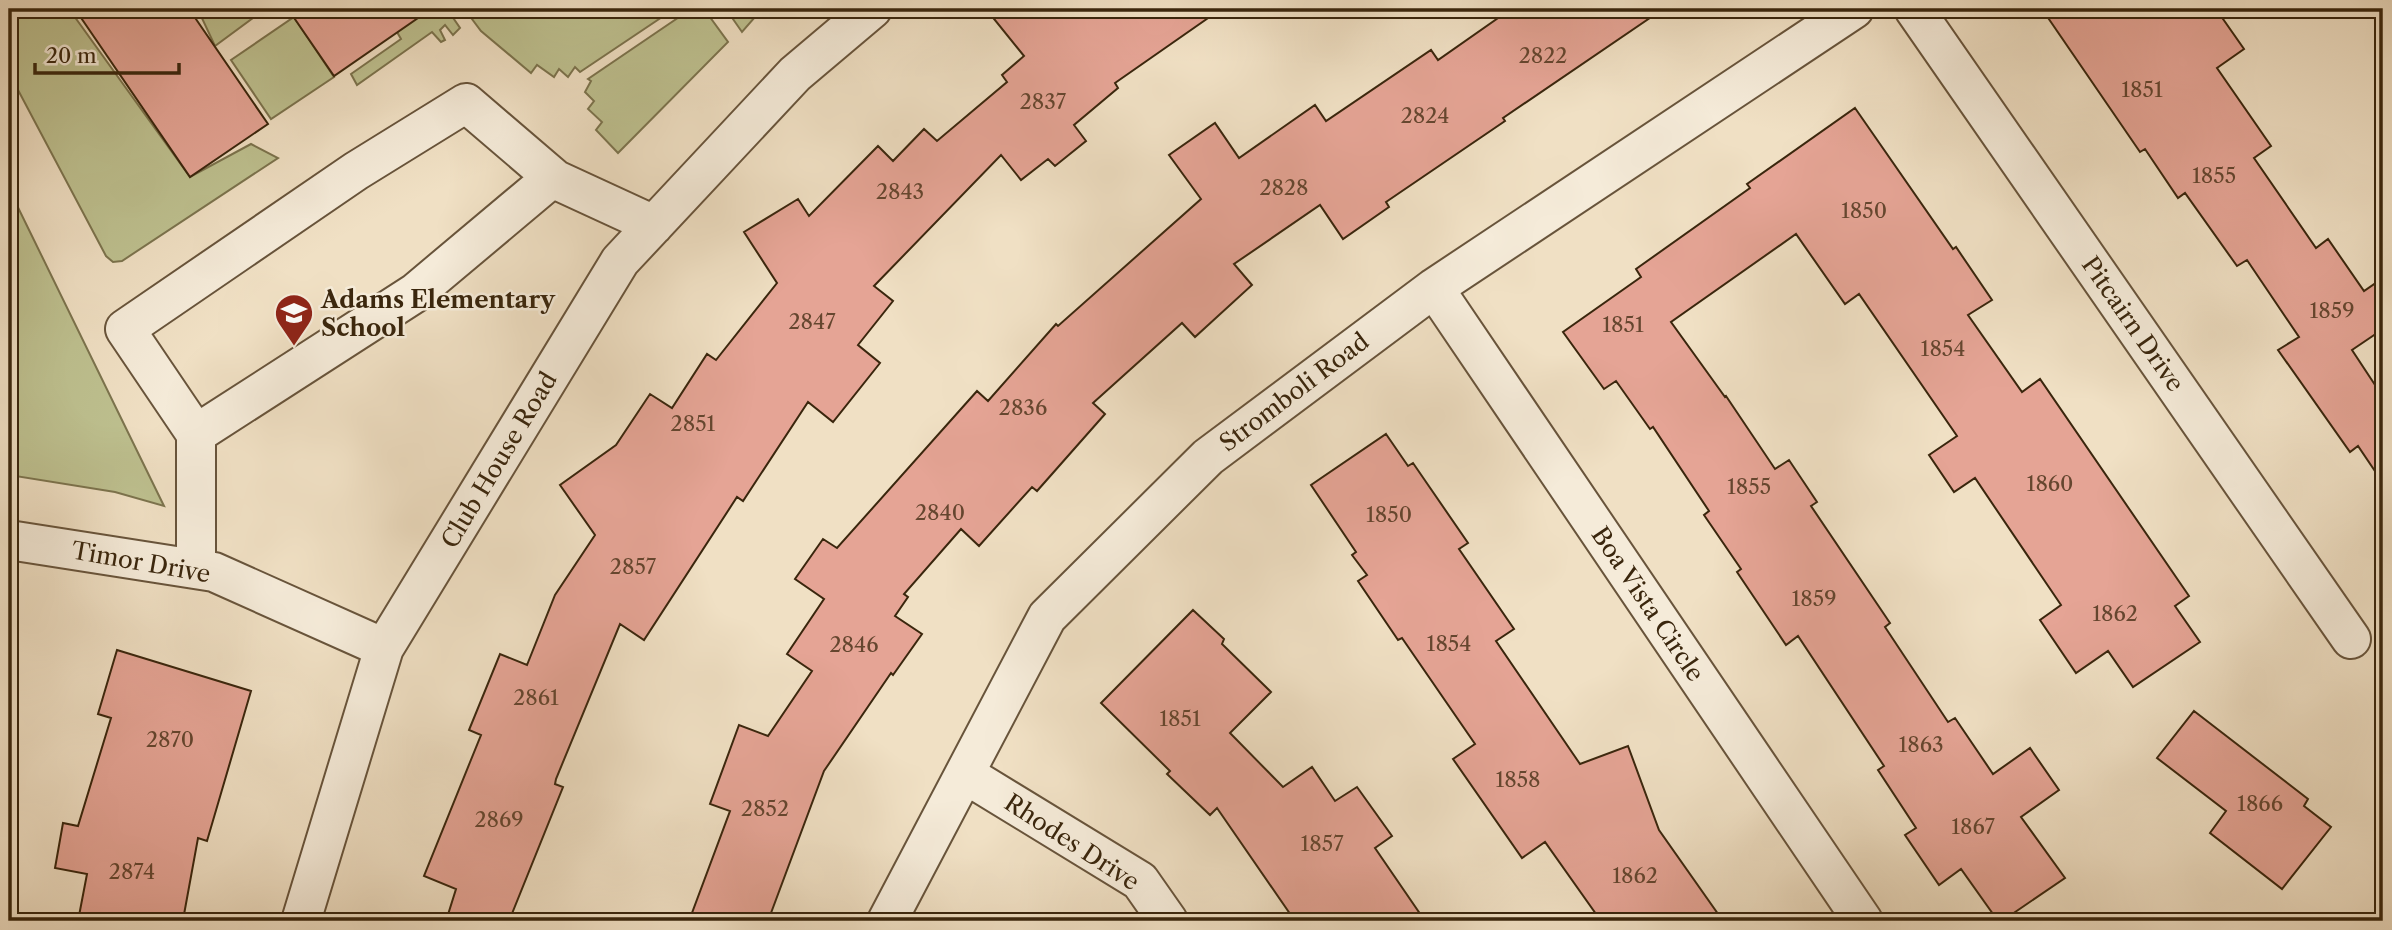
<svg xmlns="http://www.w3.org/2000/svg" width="2392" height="930" viewBox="0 0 2392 930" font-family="'Libre Caslon Text',serif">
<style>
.green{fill:#bec190;stroke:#7c744e;stroke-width:2}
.building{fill:#e5a495;stroke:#3a260d;stroke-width:2}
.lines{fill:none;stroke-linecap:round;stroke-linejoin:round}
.minor-casing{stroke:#68543b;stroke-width:42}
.minor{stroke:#f5ebd9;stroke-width:38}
.labels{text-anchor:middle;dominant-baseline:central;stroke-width:5;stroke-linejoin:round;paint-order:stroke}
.number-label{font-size:21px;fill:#65462f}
.poi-label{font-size:24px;font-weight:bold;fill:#3a260d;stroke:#f5ebd9;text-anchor:start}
.street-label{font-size:24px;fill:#3a260d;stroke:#f5ebd9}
</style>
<rect width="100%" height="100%" fill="#f0e0c4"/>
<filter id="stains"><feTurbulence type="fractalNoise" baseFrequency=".00286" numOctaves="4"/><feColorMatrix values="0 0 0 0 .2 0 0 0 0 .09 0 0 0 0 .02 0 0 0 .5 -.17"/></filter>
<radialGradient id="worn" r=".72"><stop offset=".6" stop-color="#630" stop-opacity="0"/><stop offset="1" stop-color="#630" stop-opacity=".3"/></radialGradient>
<!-- green -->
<path class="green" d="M9,9H69L190,177L251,144L278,158L122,261L113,262L106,256L9,73Z
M205,9H265L215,46L200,14Z
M401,9H447L460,28L453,35L445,25L440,30L445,40L441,42L432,32L357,85L351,74L401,39L397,32L410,23Z
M488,9H674L580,72L575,67L568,77L559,69L554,77L537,65L531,73L481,31L472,19Z
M691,9H704L728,42L618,153L596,130L602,122L588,109L594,101L585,92L591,81L588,79Z
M726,9H762L742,32Z
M294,17L334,77L271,119L231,60Z
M9,189L164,506L115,492L9,475Z"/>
<!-- building -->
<path class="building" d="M75,9H189L268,124L190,177Z
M288,9H431L334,76Z
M986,9H1221L1115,83L1118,88L1074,125L1086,141L1055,166L1048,159L1021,180L1001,155L874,286L893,301L858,345L880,363L833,422L808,402L743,501L737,497L644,640L620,624L556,779L555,784L563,787L509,921H446L456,889L424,876L481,735L469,730L500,654L527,665L555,595L595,535L560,485L616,445L650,394L672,408L707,354L716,360L777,283L744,232L798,199L809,216L878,146L893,161L924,129L937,141L1007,82L1002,75L1024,56Z
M1511,9H1663L1503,118L1505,121L1386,202L1389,207L1343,239L1320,205L1234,264L1252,285L1195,337L1182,323L1093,403L1105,414L1037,491L1032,487L979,546L961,529L904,594L908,597L895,616L922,634L893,675L891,673L824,771L768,921H689L730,811L710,804L739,725L768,736L812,671L787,654L824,599L795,579L823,539L837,548L977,391L988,401L1056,324L1058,326L1201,199L1169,155L1215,123L1239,158L1315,105L1326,121L1431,50L1438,60Z
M2042,9H2216L2244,49L2217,68L2271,146L2254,158L2316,248L2328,239L2364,291L2383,278V329L2352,350L2383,397V483L2358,446L2350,452L2278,350L2299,337L2247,260L2237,266L2185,193L2178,198L2145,149L2140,152Z
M1855,108L1953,249L1956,247L1992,300L1968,315L2022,392L2040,379L2189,596L2175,606L2200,642L2133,687L2108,651L2076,673L2040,620L2061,605L1975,478L1954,492L1929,455L1957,436L1859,294L1845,304L1796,234L1671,322L1725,397L1726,396L1775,469L1789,460L1817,502L1811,506L1890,623L1885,627L1948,722L1955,718L1993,774L2030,748L2059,790L2021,817L2065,878L2002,921H1998L1961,869L1939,885L1905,835L1916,828L1878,770L1884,766L1798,636L1786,645L1737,572L1741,569L1704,515L1709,511L1653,427L1650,429L1616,381L1604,389L1563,332L1641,277L1636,269L1750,188L1747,184Z
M1386,434L1408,466L1413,463L1468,543L1459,549L1514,629L1496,641L1580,764L1628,746L1659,830L1723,921H1601L1545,842L1522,858L1453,759L1475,744L1402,638L1398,640L1358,581L1367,575L1352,555L1356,552L1311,485Z
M1193,610L1224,639L1222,644L1271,692L1230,733L1283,787L1312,767L1335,801L1357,787L1392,836L1375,848L1425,921H1295L1217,808L1210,815L1167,774L1170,771L1101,703Z
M117,650L251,691L207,841L198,838L183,920L159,915L158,921H78L87,874L55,868L63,823L78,826L111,718L98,714Z
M2194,711L2308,799L2304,806L2331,827L2282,889L2210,833L2226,811L2157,758Z"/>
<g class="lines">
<!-- minor casing -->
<g class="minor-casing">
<path id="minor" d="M1914,9L2351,639
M1434,288L1863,921
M196,434L125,329L356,171L466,103L557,181
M9,540L214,572L384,648
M196,569V434L415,293L552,178L654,225
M965,774L1140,881L1168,921
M301,921L384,648L620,261L795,74L872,9
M887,921L1047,617L1208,457L1434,288L1854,9"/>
</g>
<!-- minor -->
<use href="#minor" class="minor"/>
</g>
<!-- icons -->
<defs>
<g id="school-pin" transform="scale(2.0125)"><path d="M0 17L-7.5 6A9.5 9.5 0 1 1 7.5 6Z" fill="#8f2418" stroke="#f5ebd9"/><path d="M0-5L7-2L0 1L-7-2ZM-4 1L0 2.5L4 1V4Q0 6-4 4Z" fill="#fff"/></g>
</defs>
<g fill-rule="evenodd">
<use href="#school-pin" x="294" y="313"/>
</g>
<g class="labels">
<!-- number labels -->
<g class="number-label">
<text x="1543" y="55">2822</text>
<text x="2142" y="89">1851</text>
<text x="1043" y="101">2837</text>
<text x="1425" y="115">2824</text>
<text x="2214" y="175">1855</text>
<text x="1284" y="187">2828</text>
<text x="900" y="191">2843</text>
<text x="1864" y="210">1850</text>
<text x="2332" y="310">1859</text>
<text x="812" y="321">2847</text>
<text x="1623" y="324">1851</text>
<text x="1943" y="348">1854</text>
<text x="1023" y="407">2836</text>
<text x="693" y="423">2851</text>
<text x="2050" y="483">1860</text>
<text x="1749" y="486">1855</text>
<text x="940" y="512">2840</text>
<text x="1389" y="514">1850</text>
<text x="633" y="566">2857</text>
<text x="1814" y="598">1859</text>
<text x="2115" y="613">1862</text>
<text x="1449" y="643">1854</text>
<text x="854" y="644">2846</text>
<text x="536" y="697">2861</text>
<text x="1180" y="718">1851</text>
<text x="170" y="739">2870</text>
<text x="1921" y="744">1863</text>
<text x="1518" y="779">1858</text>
<text x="2260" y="803">1866</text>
<text x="765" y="808">2852</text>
<text x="499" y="819">2869</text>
<text x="1973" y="826">1867</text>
<text x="1322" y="843">1857</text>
<text x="132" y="871">2874</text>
<text x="1635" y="875">1862</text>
</g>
<!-- poi labels -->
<g class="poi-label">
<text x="321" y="299">Adams Elementary<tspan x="321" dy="28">School</tspan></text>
</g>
<!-- street labels -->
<g class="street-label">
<text transform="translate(2133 324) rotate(55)">Pitcairn Drive</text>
<text transform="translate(1294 392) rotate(-37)">Stromboli Road</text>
<text transform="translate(499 460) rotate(-59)">Club House Road</text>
<text transform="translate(141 562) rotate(10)">Timor Drive</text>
<text transform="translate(1648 604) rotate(56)">Boa Vista Circle</text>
<text transform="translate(1072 842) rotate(33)">Rhodes Drive</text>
</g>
</g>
<!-- margin -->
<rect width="2392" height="930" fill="none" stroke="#f0e0c4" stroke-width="35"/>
<rect x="10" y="10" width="2371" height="909" fill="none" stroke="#3a260d" stroke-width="3.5"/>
<rect x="18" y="18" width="2357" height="895" fill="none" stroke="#3a260d" stroke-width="2"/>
<!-- scale -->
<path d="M35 63v10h144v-10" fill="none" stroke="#3a260d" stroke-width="3.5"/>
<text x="46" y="63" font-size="21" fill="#3a260d" stroke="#f5ebd9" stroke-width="5" paint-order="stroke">20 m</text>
<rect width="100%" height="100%" filter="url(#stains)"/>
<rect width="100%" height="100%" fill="url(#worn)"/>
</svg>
